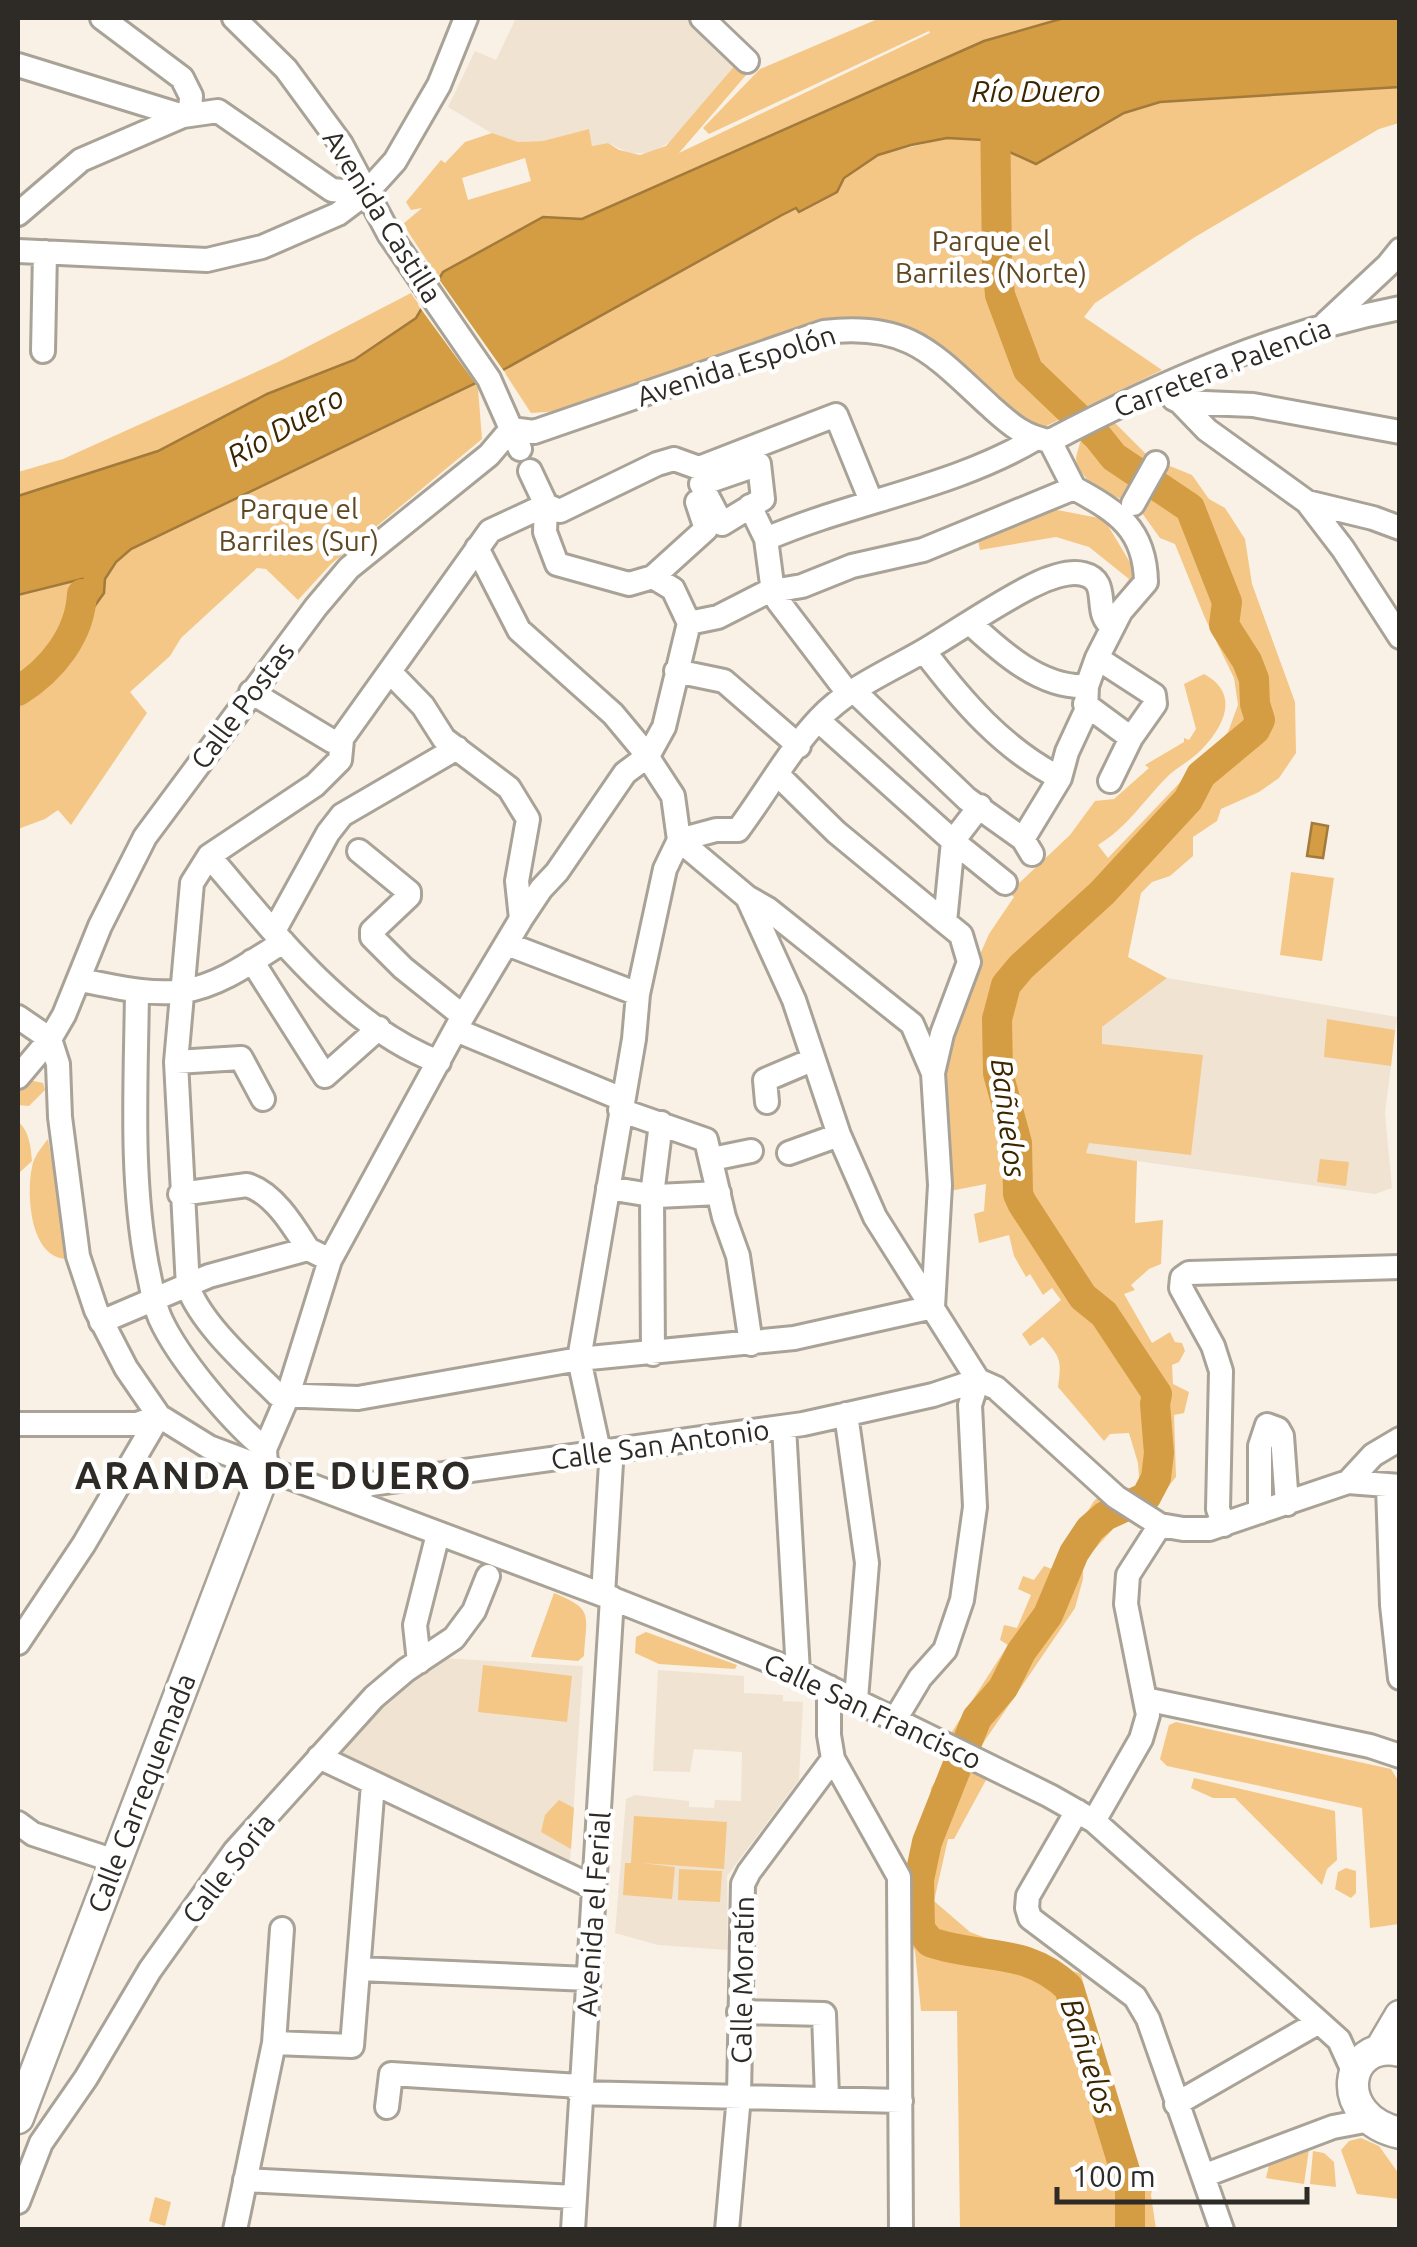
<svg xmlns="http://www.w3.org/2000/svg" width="1417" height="2247" viewBox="0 0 1417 2247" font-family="Ubuntu,sans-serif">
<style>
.built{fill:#f0e3d2}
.green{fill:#f4c786;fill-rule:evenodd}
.water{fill:#d49c43;stroke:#a27a3b;stroke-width:2.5}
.pier{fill:#f9f1e5}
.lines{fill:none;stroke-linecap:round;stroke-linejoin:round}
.river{stroke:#d49c43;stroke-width:30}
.minor-casing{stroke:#a9a297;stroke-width:28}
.major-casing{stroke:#a9a297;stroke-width:35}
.minor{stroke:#fff;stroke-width:22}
.major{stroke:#fff;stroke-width:30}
.labels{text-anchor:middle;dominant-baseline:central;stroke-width:9;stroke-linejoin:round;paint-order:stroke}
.street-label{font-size:28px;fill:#2e2b27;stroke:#fff}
.park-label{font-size:28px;fill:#604823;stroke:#fff}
.water-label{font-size:30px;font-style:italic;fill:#3c2600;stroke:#fff}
.district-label{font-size:38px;font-weight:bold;letter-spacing:2.5px;fill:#2e2b27;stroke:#fff}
</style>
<rect width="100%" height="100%" fill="#f9f1e5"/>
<!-- built -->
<path class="built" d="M516,18H688L737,63L673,140L651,153H629L608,143L592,146L589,129L544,141L518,142L498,137L448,107L475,51L496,60Z
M1167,978L1397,1017L1385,1113L1392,1188L1375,1194L1086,1154L1102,1027Z
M441,1658L583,1666L570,1861L332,1751L408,1676Z
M658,1670L744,1676V1693L783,1695V1701L803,1702L799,1780L727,1876L728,1950L658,1945L615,1933L626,1799L635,1795L689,1801V1807L714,1808L715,1800L741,1801L742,1752L694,1749L690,1772L653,1771Z"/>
<!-- green -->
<path class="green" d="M880,18H1064L984,41L582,219L543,217L444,272L439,279L403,224L422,208L411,210L406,202L441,160L445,163L465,142L492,133L518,142L543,141L589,129L592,146L608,143L619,150L640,155L666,146L737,63L753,67L679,153L930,33L929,31L709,134L703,128L760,69ZM525,158L531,181L468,200L462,178Z
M1399,87V123L1379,129L1195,237L1095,303L1084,317L1162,370L1040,429L1025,425C961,366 930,316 835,320L560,411L531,413L503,370L782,215L837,192L844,178L878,155L947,138L983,140L1036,164L1124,113L1161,102Z
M411,293L422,309L416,318L354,360L267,394L158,451L18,496V472L63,459L278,362Z
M475,383L478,388L482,439L331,564L298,600L266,569L257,568L181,638L170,656L130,692L147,713L71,825L58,810L45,819L18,829V595L83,579L72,625L104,593L105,579L118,560L131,549Z
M1114,422L1150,458L1192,475L1209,499L1225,508L1245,539L1252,584L1295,702L1296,753L1279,778L1259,792L1221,809L1217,821L1193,837V856L1170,876L1152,882L1141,893L1128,957L1167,978L1102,1027V1044L1203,1055L1191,1155L1089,1143L1086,1153L1137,1161L1135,1223L1163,1220L1161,1264L1149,1269L1131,1285L1135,1290L1124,1294L1152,1343L1170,1332L1175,1342L1182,1343L1185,1351L1179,1362L1172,1365L1173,1384L1189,1392L1184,1413L1174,1415L1176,1477L1155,1502L1140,1490L1138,1463L1129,1433L1110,1434L1104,1441L1058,1387C1062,1358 1060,1358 1043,1337L1030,1346L1022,1334L1061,1300L1052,1288L1043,1295L1030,1274L1026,1277L1014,1256L1009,1235L979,1243L974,1214L984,1211L986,1184L950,1191L944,1092L946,1032L989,934L1014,897L1003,886H1016L1070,835L1095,801L1114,799L1149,768L1145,765L1184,742V738L1189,740L1196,729L1184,684L1204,674C1240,693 1225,726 1201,750C1191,761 1175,768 1165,779C1143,802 1125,829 1098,845L1108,858L1228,732L1238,705L1234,678L1205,618L1175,544L1160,538L1134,502C1115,500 1077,481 1076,458C1076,456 1080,444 1080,442Z
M1052,509L1104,519L1140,579L1107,611L1129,579L1089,547L1056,537L980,550L977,536Z
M1291,872L1334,878L1322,961L1280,955Z
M1327,1019L1395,1030L1391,1066L1324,1057Z
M29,1080L43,1083L45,1090L29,1106L18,1105V1087Z
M18,1122C29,1130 31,1147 32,1161L18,1174Z
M48,1139L69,1259C30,1261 26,1195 32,1167C34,1156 41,1148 48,1139Z
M1320,1159L1349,1162L1346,1186L1317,1182Z
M1107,1489L1128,1505L1124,1517L1083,1562V1579L1075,1608L973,1758L986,1780L954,1839H948L934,1901L970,1932L1081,1974L1098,2046L1134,2164L1148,2173L1156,2170L1151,2195L1156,2229H960L957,2011H921L915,1951L899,1924L910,1861L929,1820L931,1788L945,1768L944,1744L1008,1645L1000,1640L1004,1625L1017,1628L1031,1595L1018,1589L1023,1576L1034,1580L1044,1566L1052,1569L1094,1501Z
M554,1593C595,1610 586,1614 584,1656L578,1661L531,1657Z
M646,1632L737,1665L735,1669L659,1664L635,1653L636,1637Z
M483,1665L572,1676L567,1722L478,1712Z
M1176,1722L1391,1769L1399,1782V1924L1370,1928L1362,1808L1167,1766L1160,1759L1169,1725Z
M1194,1778L1335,1811L1337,1860L1327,1869L1322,1885L1235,1798H1213L1191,1788Z
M559,1800L574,1808L571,1849L541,1832L545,1815Z
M634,1816L727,1822L724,1869L642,1863L675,1867L672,1899L623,1895L625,1863H631Z
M1346,1868L1356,1871V1893L1351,1898L1335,1889L1338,1872Z
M679,1869L722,1871L720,1902L678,1900Z
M1361,2138L1379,2146L1399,2174V2199L1357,2194L1341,2150L1349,2141Z
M1309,2149L1304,2184L1266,2178L1269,2165Z
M1313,2151L1324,2153L1334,2162L1336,2187L1310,2184Z
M155,2197L171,2202L165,2226L149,2221Z"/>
<!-- water -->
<path class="water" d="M1064,18H1399V87L1160,102L1124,113L1036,164L983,140L947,138L911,145L878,155L844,178L837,192L799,212L796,208L782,215L503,370L131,549L116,562L105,579L104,593L76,632L71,625L82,579L18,595V496L158,451L267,394L354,360L416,318L443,272L543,217L582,219L984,41Z
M1312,823L1328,826L1323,858L1307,856Z"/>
<!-- pier -->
<path class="pier" d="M436,275L506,374L478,387L418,305Z"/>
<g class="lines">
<!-- river -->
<path class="river" d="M995,108L997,261L1000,295L1028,370L1098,437L1114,457L1190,508L1227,602L1224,625L1247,661L1254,679L1255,704L1260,720L1255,730L1201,775L1188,800L1102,893L1021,967L1006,985L997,1019L998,1073L1017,1143L1018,1194L1022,1203L1083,1297L1104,1314L1157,1394L1155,1404L1159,1453L1156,1478L1146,1497L1105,1516L1090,1529L1074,1553L1048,1615L1021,1652L1003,1688L977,1718L956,1769L927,1842L919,1880L920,1929L930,1942C981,1960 1026,1946 1069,1988L1130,2187V2230
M18,691C52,670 80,635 82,594"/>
<!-- minor casing -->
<g class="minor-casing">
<path id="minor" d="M102,18L182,78L191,96L190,115
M234,18L286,69L341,144L389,234L489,379L520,449
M702,18L747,61
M18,65L183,116L218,111L332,190L366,193
M18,214L81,160L183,116
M18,251L207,260L262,247L338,214L366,193L395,161L439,85L466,18
M1326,323L1388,265L1400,250
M43,351L45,252
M1174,399L1180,402L1253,405L1400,432
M1180,402L1207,430L1307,502L1343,549L1400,637
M511,429L534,432L824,332C910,322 933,354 991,407C1010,424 1024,437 1050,441
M1050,441C1160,383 1277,332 1400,308
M1050,441L1074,488
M674,459L699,468L836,415L871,501
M759,464L763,499L722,524L701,484Z
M1307,502L1373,518L1400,528
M1133,504L1156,463
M546,505L560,511L657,464L674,459
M750,506L766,539L773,592L778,601L848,693
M766,539C854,501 952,488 1035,439
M477,548L519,630L613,714L643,750L673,796L679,840L665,869L638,994L634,1039L579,1359L599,1451
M653,577L706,529L697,502
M689,623L718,617L767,592L802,586L852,566L923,550L1074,488
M970,623C1001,652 1042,689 1087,686
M924,651C962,701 1003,749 1060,778
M1097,658L1154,695L1155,704L1131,738L1110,781
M676,671L724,681L799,746
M390,672L423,706L444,739L509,788L528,819L517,881L521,919
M853,690L967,799L1023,839L1032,854
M251,692L332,741H340L490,531L546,505
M1085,704L1131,738
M818,720L953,841L1005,883
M342,740L340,760L315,785L209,856L192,883L176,1062L188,1287C202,1325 249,1366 278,1395L358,1398L579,1359L794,1338L933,1307
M777,774L836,832L945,922
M1023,839L1060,778L1067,752L1086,711L1087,686L1097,658L1121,611L1146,582C1145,529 1118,512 1074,488
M679,840L747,897L794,1000L839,1135L875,1217L978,1380L996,1388L1116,1497L1160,1525L1183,1529H1209L1348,1482L1400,1486
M679,840L716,830H738C765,794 788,752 819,719C849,687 890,671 927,649C962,628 996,604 1032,586C1045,579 1069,570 1083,574C1113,581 1091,614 1113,627
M359,851L409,892V896L372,931V937L403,968L463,1016
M209,856C272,929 345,1027 439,1062
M747,897L768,909L912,1024L933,1073
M274,931L328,833L342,815L457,748
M507,944L638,994
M252,961L325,1076L379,1028
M80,980C113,986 149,996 183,991C219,986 253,961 283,942
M137,991C136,1082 130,1176 147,1266C151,1283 153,1302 160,1318C178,1358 231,1421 265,1449
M18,1017L50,1039
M456,1030L622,1099
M50,1039L58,1064L60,1117L78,1256L96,1310L126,1368L159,1416L209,1447L603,1595L798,1672L1050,1796L1094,1821L1319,2022L1339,2040L1354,2073
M176,1062L241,1058L263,1099
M18,1077L50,1039L64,1015L100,926L145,837L316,607L349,568L489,455L511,429
M767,1102L765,1080L812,1060
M620,1110L706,1140L724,1217L738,1256L751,1344
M789,1153L839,1135
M712,1159L751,1151
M608,1188L657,1196L719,1193
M180,1194L247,1185C274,1193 294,1227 308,1249
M933,1307L940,1185L933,1073L942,1034L969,962L961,935L945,922L953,841L980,806
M101,1322L209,1276L308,1249L330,1260
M653,1354L652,1195L661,1123
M846,1414L867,1563L856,1699
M18,1424H137L159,1416
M784,1427L798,1672
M266,1468L265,1449L287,1398L330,1260L463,1016L521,919L541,889L557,872L625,773L648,756L664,727L689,623L673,589L653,577L629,584L557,564L545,532L546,505L530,471
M1348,1482L1373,1455L1400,1439
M1388,1486L1392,1605L1400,1678
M340,1496L371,1484L803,1424L933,1395L978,1380
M1260,1512V1446L1267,1425L1278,1429L1282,1436L1287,1504
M1224,1525L1218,1509L1221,1371L1213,1346L1181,1288L1182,1278L1189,1273L1400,1267
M603,1595L611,1463L608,1450
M18,1643L84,1544L159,1416
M419,1662L415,1625L438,1534
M829,1687V1735L833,1759L899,1877L901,2230
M1145,1699L1370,1746L1400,1756
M896,1718L920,1678L945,1650L962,1600L975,1507L970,1405L978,1380
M319,1757L593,1887
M1077,1811L1028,1896L1027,1908L1030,1918L1135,1997L1148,2019L1222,2230
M1094,1821L1141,1739L1148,1715L1126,1604L1128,1575L1160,1525
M18,1823L33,1834L115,1861
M359,1969L588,1979
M739,2012L824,2014L827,2097
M274,2043L352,2046L373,1784
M579,2093L901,2101
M1176,2104L1319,2022
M387,2107L391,2074L580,2086
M1203,2176L1333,2127L1370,2120
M245,2180L575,2197
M18,2202L41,2143L86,2078L150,1970L235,1851L374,1697L406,1670L454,1638L474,1611L488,1576
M235,2230L274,2043L282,1929
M573,2230L612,1598
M727,2230L739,2096L743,1884L749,1872L833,1759"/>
</g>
<!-- major casing -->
<g class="major-casing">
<path id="major" d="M1380,2050L1400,2016
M1400,2051C1345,2038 1330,2117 1400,2133
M18,2118L266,1468"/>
</g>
<!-- minor -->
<use href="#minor" class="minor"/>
<!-- major -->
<use href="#major" class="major"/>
</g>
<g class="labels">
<!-- street labels -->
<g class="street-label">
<text transform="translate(383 216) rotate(58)">Avenida Castilla</text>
<text transform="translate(736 365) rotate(-18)">Avenida Espolón</text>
<text transform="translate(1222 367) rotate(-21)">Carretera Palencia</text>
<text transform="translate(242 705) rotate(-53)">Calle Postas</text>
<text transform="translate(660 1444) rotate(-8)">Calle San Antonio</text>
<text transform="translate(873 1711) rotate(25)">Calle San Francisco</text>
<text transform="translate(141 1793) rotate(-69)">Calle Carrequemada</text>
<text transform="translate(228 1868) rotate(-52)">Calle Soria</text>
<text transform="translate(593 1914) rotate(-86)">Avenida el Ferial</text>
<text transform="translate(742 1980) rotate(-89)">Calle Moratín</text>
</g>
<!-- park labels -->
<g class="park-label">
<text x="991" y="240">Parque el<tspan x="991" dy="32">Barriles (Norte)</tspan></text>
<text x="299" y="508">Parque el<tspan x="299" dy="32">Barriles (Sur)</tspan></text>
</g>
<!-- water labels -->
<g class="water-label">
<text x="1036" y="91">Río Duero</text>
<text transform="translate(285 426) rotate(-30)">Río Duero</text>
<text transform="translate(1009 1118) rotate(83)">Bañuelos</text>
<text transform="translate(1089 2056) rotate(72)">Bañuelos</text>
</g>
<!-- district labels -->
<g class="district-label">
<text x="274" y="1475">ARANDA DE DUERO</text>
</g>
</g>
<!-- border -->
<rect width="1417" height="2247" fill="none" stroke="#2e2b27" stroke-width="40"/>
<!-- scale -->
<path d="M1057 2187v15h250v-15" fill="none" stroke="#2e2b27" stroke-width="5"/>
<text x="1072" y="2187" font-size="30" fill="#2e2b27" stroke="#ffffff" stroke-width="8" paint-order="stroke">100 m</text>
</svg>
